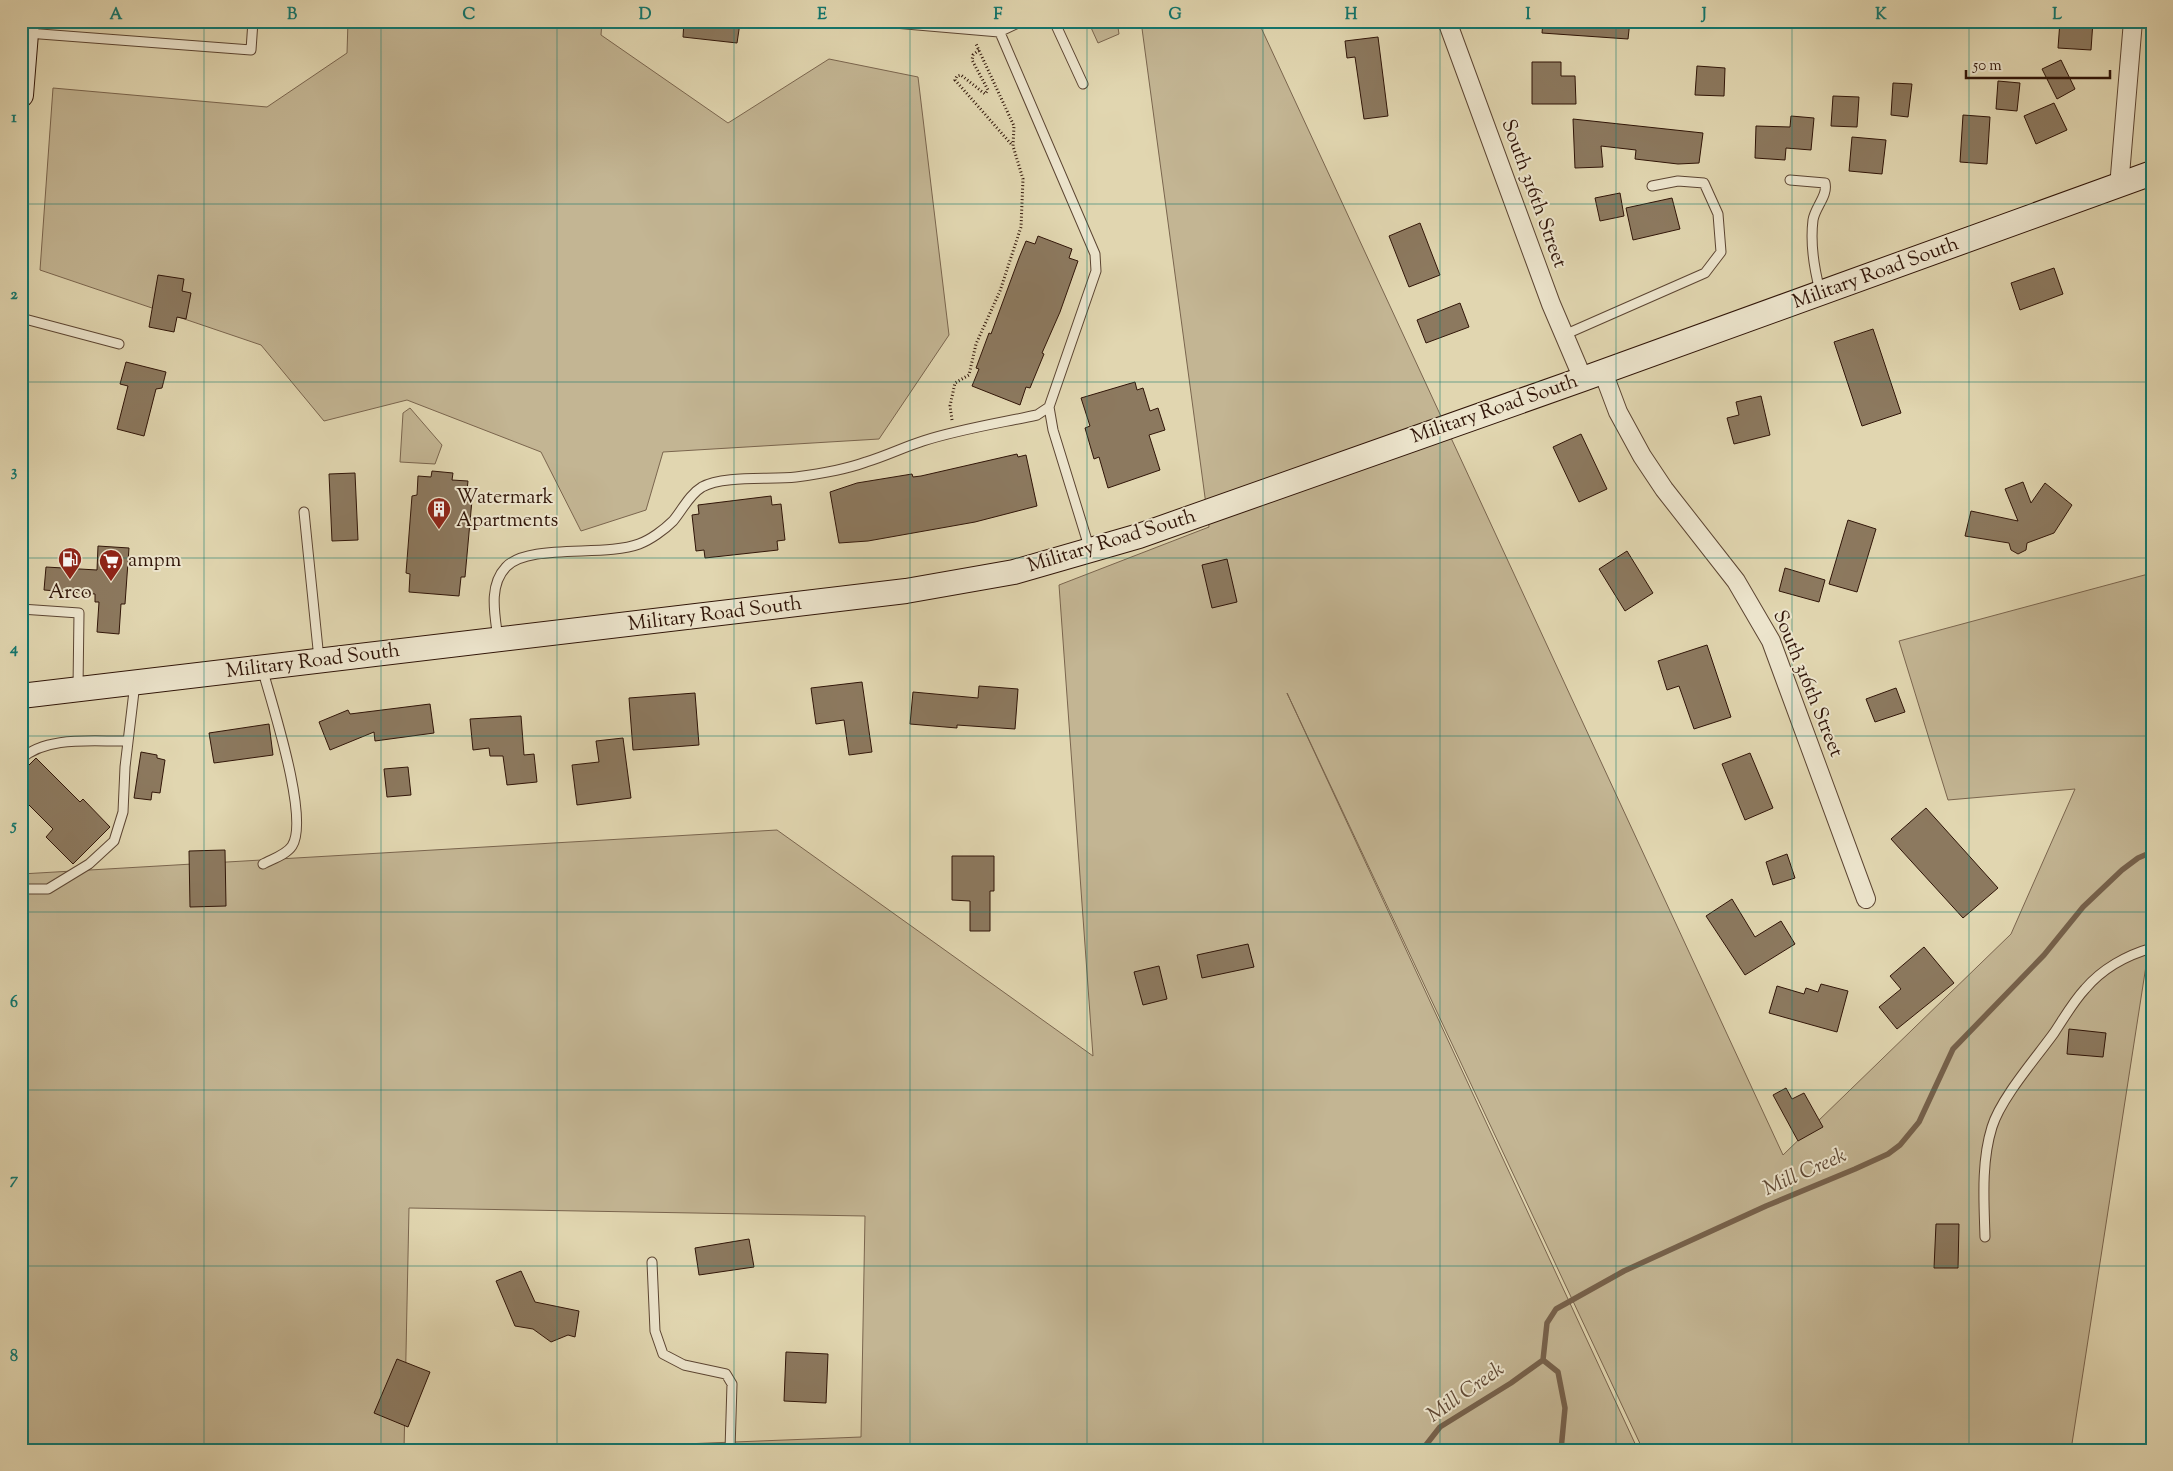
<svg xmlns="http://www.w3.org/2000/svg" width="2173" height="1471" viewBox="0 0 2173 1471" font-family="'Sorts Mill Goudy',serif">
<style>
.green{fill:#c3b593;stroke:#7a654e}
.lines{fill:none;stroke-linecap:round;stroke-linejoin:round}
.stream{stroke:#76614b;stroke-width:5.5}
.building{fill:#8c795f;stroke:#301508}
.lane-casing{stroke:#5c4532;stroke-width:11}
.street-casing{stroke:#5c4532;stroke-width:20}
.secondary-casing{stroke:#301508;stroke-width:26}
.path{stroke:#301508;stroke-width:3;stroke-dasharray:1 2.5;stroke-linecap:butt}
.lane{stroke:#ece4cc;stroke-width:9}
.street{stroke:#ece4cc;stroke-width:18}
.secondary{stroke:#ece4cc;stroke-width:24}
.grid{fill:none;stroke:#0f766e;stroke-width:1;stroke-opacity:0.55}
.labels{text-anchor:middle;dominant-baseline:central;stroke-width:4;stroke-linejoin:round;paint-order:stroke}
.street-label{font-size:20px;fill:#301508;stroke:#ece4cc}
.poi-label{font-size:20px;fill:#301508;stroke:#ece4cc;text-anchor:start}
.water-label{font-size:21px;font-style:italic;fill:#5f4834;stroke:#ece4cc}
.neatline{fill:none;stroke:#0f766e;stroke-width:2}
.grid-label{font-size:16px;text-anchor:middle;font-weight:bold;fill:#0f766e}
</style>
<rect width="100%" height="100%" fill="#e1d6b0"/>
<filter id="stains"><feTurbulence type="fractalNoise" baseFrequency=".004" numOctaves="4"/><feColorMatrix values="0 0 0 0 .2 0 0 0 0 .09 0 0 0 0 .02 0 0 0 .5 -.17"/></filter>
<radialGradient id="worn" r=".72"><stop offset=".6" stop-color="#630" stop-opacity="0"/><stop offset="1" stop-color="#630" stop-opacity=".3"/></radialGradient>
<!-- green -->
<path class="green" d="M348,21H602L601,35L728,123L829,59L918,77L949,335L879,439L663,452L646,510L581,531L541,452L407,400L324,421L261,345L40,270L53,88L267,107L347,53Z
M1088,21H1117L1119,34L1098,43Z
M1141,21H1258L1783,1155L2011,934L2075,789L1948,800L1899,641L2152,573V927L2071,1450H1643L1287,693L1638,1450H532L861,1437L865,1216L409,1208L404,1450H21V874L777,830L1093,1056L1059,585L1209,527Z
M410,408L442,445L435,464L400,462L403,413Z"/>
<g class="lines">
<!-- stream -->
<path class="stream" d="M1543,1360L1558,1372L1565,1408L1561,1450
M1422,1450L1440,1427L1511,1383L1543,1360L1547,1323L1556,1309L1624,1271L1766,1206L1855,1169L1888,1154L1900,1145L1919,1122L1953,1049L2044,955L2083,907L2122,870L2138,858L2152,852"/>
</g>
<!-- building -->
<path class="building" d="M684,21L740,23L737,43L683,37Z
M1543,21H1630L1628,39L1542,33Z
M2060,21H2093L2091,50L2058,48Z
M1378,37L1388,116L1364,119L1355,57L1347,58L1345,41Z
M2061,60L2075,89L2057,99L2042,69Z
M1532,62H1561V76H1575L1576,104H1532Z
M1697,66L1725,68L1724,96L1695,95Z
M1998,81L2020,83L2017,111L1996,109Z
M1893,83L1912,84L1908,117L1891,115Z
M1833,96L1859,97L1857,127L1831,126Z
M2054,103L2067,130L2036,144L2024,116Z
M1963,115L1990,117L1987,164L1960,162Z
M1791,116L1814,118L1811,150L1786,148L1785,160L1755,158L1756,126L1790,127Z
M1573,119L1703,133L1699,163L1678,164L1635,159L1636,150L1601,146L1603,167L1575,168Z
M1852,137L1886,140L1882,174L1849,171Z
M1620,193L1624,216L1600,221L1595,198Z
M1672,198L1680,229L1633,240L1626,208Z
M1420,223L1440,275L1409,287L1389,236Z
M1038,236L1072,249L1069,258L1078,261L1060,312L1042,353L1044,354L1030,388L1026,387L1020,405L972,386L979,369L976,368L989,333L991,334L1019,258L1026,241L1035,244Z
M2054,268L2063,294L2020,310L2011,283Z
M158,275L184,279L182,291L191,293L186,319L177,317L174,332L149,327Z
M1460,303L1469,327L1426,343L1417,320Z
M1873,329L1901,413L1862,426L1834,342Z
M126,362L166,372L162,388L156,389L144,436L117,429L128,386L120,384Z
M1135,382L1137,390L1143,388L1150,411L1158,408L1165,430L1149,435L1160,470L1108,488L1099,457L1094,459L1085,428L1090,426L1081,398Z
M1761,396L1770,435L1734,444L1727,418L1739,415L1736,402Z
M1581,434L1607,489L1579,502L1553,447Z
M1017,454L1018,457L1026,455L1037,506L975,522L868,541L839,543L830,492L857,483L912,474L913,477L921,476Z
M432,471L453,473L452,480L468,481L466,500H472L465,577H461L459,596L409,592L410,574L406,573L412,496L417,495L418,476L431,477Z
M355,473L358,540L332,541L329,474Z
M2023,482L2031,503L2045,483L2072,505L2054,533L2027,543L2026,550L2018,554L2011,550L2009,543L1965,536L1971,511L2018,521L2005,489Z
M771,496L772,505L781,504L785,540L777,541L778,550L705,558L704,550L696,551L692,515L699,514L698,505Z
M1848,520L1876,529L1857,592L1829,584Z
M98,546L129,548L125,604H121L119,634L97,632L99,602H95V594L44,590L46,567L97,570Z
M1627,551L1653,593L1625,611L1599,569Z
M1227,559L1237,602L1212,608L1202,565Z
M1785,568L1825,580L1819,602L1779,591Z
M1707,645L1731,717L1694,729L1679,686L1667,690L1658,661Z
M862,682L872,752L849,755L844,720L816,724L811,688Z
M979,686L1018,689L1015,729L957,725V728L910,724L913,692L978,698Z
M1896,688L1905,712L1875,722L1866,699Z
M695,693L699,745L633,750L629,698Z
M430,704L434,733L375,741L374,732L330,750L319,722L348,710L350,714Z
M521,716L524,755L534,754L537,782L507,785L503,756H490L489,748L473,750L470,719Z
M269,724L273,755L214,763L209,733Z
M623,738L631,798L577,805L572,765L599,762L596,741Z
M141,752L157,755V758L165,760L160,793L152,792L151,800L134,798Z
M1750,753L1773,808L1745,820L1722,764Z
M36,758L80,802L83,799L110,827L73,864L46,837L53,829L21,797V773Z
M408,767L411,795L387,797L384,769Z
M1926,808L1998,888L1963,918L1891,839Z
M225,850L226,906L190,907L189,851Z
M1787,854L1795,878L1773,885L1766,862Z
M952,856H994V891H990V931H970V901L952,900Z
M1732,899L1755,937L1781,921L1795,944L1745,975L1706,916Z
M1248,944L1254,967L1202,978L1197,955Z
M1924,947L1954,983L1897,1029L1879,1007L1901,989L1890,976Z
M1159,966L1167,999L1143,1005L1134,972Z
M1821,984L1848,991L1837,1032L1769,1013L1777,986L1804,994L1806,988L1818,992Z
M2069,1029L2106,1033L2103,1057L2067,1054Z
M1786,1088L1792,1099L1804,1093L1823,1127L1798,1141L1773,1095Z
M1936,1224H1959L1958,1268H1934Z
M749,1239L754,1267L699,1275L695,1248Z
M521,1271L535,1302L579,1311L575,1337L568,1335L551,1342L533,1329L515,1326L496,1281Z
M786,1352L828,1354L826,1403L784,1401Z
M397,1359L430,1372L408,1427L374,1413Z"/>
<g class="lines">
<!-- lane casing -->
<g class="lane-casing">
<path id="lane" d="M871,21L999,32L1022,21
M995,21L1095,254L1096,271L1049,407L1053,430L1090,550
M1054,21L1083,84
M27,33L251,50L253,21
M1790,180L1825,183C1828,196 1815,207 1813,220C1810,244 1814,268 1820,291
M21,318L119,344
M1564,335L1705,273L1721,252L1718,214L1704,183L1678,181L1652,186
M304,512L319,659
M21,609L79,613L78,687
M498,639C495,615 488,586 506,567C528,543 605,557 639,544C650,540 664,530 673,521C683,509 689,495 702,487C723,475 771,480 796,477C819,474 844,470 866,462C886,456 904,447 923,441C960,429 1000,423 1037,415L1049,407
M262,668C271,701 310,819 292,846C286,855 272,859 263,864
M21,759C47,735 95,742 128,741
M21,889H48L89,864L114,841L123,812L125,767L135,683
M1985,1237C1984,1202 1981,1162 1992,1127C2001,1098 2036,1058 2054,1033C2064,1018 2073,1002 2085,989C2102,969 2127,955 2152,948
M652,1262L655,1331L663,1354L684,1365L726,1374L732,1384L730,1450"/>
</g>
<!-- street casing -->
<g class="street-casing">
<path id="street" d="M1447,21L1551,304L1583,379
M2119,187L2133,21
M1603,372L1618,412L1642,456L1664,489L1736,581L1771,641L1866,899"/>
</g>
<!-- secondary casing -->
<g class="secondary-casing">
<path id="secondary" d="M21,95L27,21
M21,696L906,591L1014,572L1139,536L1583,379L2152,173"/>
</g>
<!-- path -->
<path class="path" d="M979,50L973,55L972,60L988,90L985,94L961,75L957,76L955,80L1012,145
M952,420L950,406L955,383L969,375L976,344L1000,291L1021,227L1023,179L1013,146L1014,126L976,44"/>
<!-- lane -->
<use href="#lane" class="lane"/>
<!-- street -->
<use href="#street" class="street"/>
<!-- secondary -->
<use href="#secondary" class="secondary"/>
</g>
<!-- grid -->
<path class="grid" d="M204,21V1450M381,21V1450M557,21V1450M734,21V1450M910,21V1450M1087,21V1450M1263,21V1450M1440,21V1450M1616,21V1450M1792,21V1450M1969,21V1450M21,204H2152M21,382H2152M21,558H2152M21,736H2152M21,912H2152M21,1090H2152M21,1266H2152"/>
<!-- icons -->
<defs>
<g id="building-pin" transform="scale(1.25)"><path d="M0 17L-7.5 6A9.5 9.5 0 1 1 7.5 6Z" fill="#8f2418" stroke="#ece4cc"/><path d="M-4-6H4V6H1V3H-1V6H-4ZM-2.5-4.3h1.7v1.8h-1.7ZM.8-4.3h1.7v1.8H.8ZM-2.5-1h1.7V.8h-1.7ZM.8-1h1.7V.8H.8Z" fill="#fff"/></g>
<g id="fuel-pin" transform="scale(1.25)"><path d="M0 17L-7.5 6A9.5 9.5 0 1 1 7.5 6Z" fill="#8f2418" stroke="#ece4cc"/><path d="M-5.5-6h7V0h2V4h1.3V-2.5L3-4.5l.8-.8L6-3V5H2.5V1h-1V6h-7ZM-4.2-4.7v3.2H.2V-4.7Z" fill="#fff"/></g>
<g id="supermarket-pin" transform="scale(1.25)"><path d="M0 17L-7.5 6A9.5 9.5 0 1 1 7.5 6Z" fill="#8f2418" stroke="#ece4cc"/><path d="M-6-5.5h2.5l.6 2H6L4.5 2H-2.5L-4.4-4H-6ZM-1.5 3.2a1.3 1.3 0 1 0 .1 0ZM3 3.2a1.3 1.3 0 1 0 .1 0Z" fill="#fff"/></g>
</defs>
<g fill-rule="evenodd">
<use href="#building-pin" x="439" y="509"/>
<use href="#fuel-pin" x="70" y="559"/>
<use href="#supermarket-pin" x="111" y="561"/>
</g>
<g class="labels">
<!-- street labels -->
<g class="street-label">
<text transform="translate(1533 194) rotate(70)">South 316th Street</text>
<text transform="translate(1876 274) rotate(-20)">Military Road South</text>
<text transform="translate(1495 410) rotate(-19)">Military Road South</text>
<text transform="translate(1112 542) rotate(-17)">Military Road South</text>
<text transform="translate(715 615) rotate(-7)">Military Road South</text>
<text transform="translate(313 662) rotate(-7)">Military Road South</text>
<text transform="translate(1807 684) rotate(68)">South 316th Street</text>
</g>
<!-- poi labels -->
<g class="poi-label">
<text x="456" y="498">Watermark<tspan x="456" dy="23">Apartments</tspan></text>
<text x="128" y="561">ampm</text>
<text x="70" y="593" text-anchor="middle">Arco</text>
</g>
<!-- water labels -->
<g class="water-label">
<text transform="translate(1805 1173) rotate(-24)">Mill Creek</text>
<text transform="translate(1466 1393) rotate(-35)">Mill Creek</text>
</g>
</g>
<!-- margin -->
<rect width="2173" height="1471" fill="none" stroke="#e1d6b0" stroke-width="55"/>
<!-- scale -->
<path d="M1966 70v8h144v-8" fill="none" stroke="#301508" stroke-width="2.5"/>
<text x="1973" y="70" font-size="15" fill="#301508" stroke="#ece4cc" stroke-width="4" paint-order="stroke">50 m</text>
<rect x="28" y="28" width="2118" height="1416" class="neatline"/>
<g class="grid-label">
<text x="116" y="19">A</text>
<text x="292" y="19">B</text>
<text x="469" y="19">C</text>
<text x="645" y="19">D</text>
<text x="822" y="19">E</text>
<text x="998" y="19">F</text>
<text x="1175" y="19">G</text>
<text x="1351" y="19">H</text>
<text x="1528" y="19">I</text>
<text x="1704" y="19">J</text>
<text x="1881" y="19">K</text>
<text x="2057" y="19">L</text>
<text x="14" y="122">1</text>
<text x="14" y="299">2</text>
<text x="14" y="476">3</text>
<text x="14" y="653">4</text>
<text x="14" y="830">5</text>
<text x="14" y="1007">6</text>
<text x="14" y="1184">7</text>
<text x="14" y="1361">8</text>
</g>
<rect width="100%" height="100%" filter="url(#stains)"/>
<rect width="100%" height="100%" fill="url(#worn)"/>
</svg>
